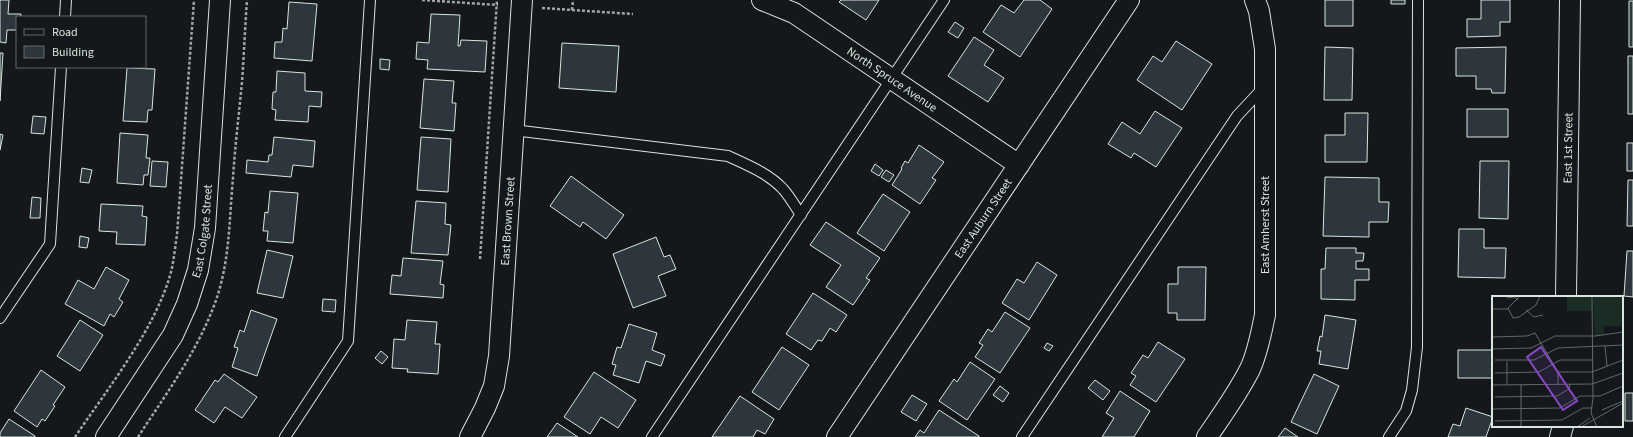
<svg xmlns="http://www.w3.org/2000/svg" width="1633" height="437" viewBox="0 0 1633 437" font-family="'Source Sans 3',sans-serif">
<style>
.building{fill:#2c363c;stroke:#d8e6dc}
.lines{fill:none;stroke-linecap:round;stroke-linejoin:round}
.service-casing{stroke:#d8e6dc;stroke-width:12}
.minor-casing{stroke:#d8e6dc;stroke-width:22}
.path{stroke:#9da8a2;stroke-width:2.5;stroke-dasharray:3 2;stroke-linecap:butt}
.service{stroke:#14181c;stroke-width:10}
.minor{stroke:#14181c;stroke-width:20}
.labels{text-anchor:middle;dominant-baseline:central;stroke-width:3;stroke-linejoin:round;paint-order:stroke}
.street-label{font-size:12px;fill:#d8e6dc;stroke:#14181c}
.inset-road{fill:none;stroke:#626a69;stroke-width:1}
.view{fill:#8948c3;fill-opacity:0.15;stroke:#8948c3;stroke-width:2}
.inset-edge{fill:none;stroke:#d8e6dc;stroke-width:2}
</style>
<rect width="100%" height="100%" fill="#14181c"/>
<!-- building -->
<path class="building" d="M0,0H9L8,14H21V17H17V30H7L6,43L0,42Z
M841,0H879L866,20L839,2Z
M1024,0H1040L1052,9L1020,57L983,32L1001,5L1014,13Z
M1325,0H1353V26H1325Z
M1391,0H1405V4H1391Z
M1481,0H1510V22H1500V36L1467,37V19H1481Z
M1629,1H1633V47H1629Z
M289,2L317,4L312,61L274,58L275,42H282L283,28L287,29Z
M431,14L460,15L458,46H460L461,40L487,41L485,72L427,69L428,60L416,59L417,42L429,43Z
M955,22L964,28L958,38L948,32Z
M974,37L994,50L984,65L1004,78L988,102L948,76Z
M1176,41L1212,64L1182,110L1137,80L1153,56L1162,62Z
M562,43L619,46L616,92L559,88Z
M1325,47L1353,48L1352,100H1324Z
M1506,47L1505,93H1492L1491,89H1476V76H1456V48Z
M0,53H3L0,101Z
M1628,56H1633V114H1628Z
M380,59L390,60L389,70L380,69Z
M127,68L155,69L152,110H148L147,122L123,121Z
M277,71L305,73V91L322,92L321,107L309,106L308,122L275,120L276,110L272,109L273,92H276Z
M424,79L454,81L452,103H456L454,131L420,128Z
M1467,109H1508V137H1467Z
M1155,111L1182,128L1156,167L1134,153L1131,158L1108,144L1122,122L1140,134Z
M1345,113H1368L1367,162H1325V135H1345Z
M33,116L46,117L44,134L31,133Z
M120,133L148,135L146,158H150L148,175H144L143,185L117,183Z
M0,134L3,135L0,150Z
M274,137L315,141L313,167L293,165L291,177L246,173L247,160L268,162L269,155H272Z
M421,137L451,139L448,192L417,190Z
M1627,143H1633V171H1627Z
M919,145L944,162L932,178L936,180L920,204L892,185L902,169L901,168L905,161L908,163Z
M152,161L168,162L166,187L150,186Z
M1480,161H1509L1508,219L1479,218Z
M875,164L883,170L879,176L871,171Z
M82,168L92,170L89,183L80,182Z
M886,170L894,175L889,182L881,177Z
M571,176L624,215L606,239L583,222L580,227L550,206Z
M1325,177L1379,178V202H1389L1388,222H1369V237L1323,236Z
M1628,180H1633V226H1627Z
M270,191L298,193L293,243L267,241L268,231H263L265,212L268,213Z
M883,194L910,212L884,251L857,233Z
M32,197L41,198L40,218H30Z
M416,201L446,203L445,224L451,225L448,255L411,253Z
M101,204L143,206L142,216L147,217L145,245L116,244L117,232L99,231Z
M826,222L880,258L866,278L870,280L853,305L826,287L841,265L810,245Z
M1459,229H1484V248H1506L1505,278L1458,277Z
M80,236L89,238L87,248L79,247Z
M656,237L664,257L670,255L676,269L658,276L666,296L633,308L613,254Z
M1326,248H1356V253H1364L1363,261H1356V269H1369V280H1355V300L1321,299V269H1325Z
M267,250L293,256L283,298L257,293Z
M1627,251H1633V297L1624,296Z
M403,258L443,261L440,284L444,285L443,298L390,294L392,275L401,276Z
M1037,262L1057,275L1029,320L1002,303L1017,279L1024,283Z
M106,267L129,280L119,299L123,302L114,317L110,314L104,326L65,304L78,280L94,289Z
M1178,267H1206L1205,320H1177V313H1168V284H1178Z
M813,293L847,315L836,332L830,328L822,341L818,340L811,350L786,334Z
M323,299L336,300L335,312L322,311Z
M251,310L277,319L257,376L232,367L238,348L234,347L240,330L244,332Z
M1005,312L1030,328L1000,373L975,357L983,345L979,343L988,329L992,332Z
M1325,315L1356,320L1348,369L1319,364L1321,351H1317L1320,336L1322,337Z
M80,320L103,335L80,371L57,356Z
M407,320L437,322L435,344H440L438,374L407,372L408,369L392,368L394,339L405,340Z
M629,324L657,333L652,350L665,355L661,366L646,361L639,383L613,375L616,365L612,364L617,347L621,348Z
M1158,342L1185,359L1156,402L1130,385L1136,376L1131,373L1143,355L1148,358Z
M1047,343L1053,346L1049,351L1044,348Z
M782,347L809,365L779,410L752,392Z
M1458,350H1493V378H1458Z
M381,351L388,357L382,364L375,358Z
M970,362L995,379L967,420L939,401L954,379L957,382Z
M41,370L65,387L53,405L55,406L45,421L42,419L37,427L14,411Z
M594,372L636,400L618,428L601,417L590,434L564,417Z
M224,374L257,397L242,418L225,407L214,423L195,410L215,380L218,382Z
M1314,374L1339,386L1317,434L1291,422Z
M1095,380L1110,391L1103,400L1088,388Z
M1000,386L1009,393L1003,402L993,395Z
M1120,391L1150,411L1134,437H1102L1114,418L1106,413Z
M1625,393H1633V421H1625Z
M912,395L927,404L916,421L901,412Z
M740,396L774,419L765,434L757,430L753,437H712Z
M1466,408L1493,417L1486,437H1448L1453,424L1460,426Z
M939,410L979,436V437H915L920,430L924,433Z
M9,419L35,436V437H0V433Z
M557,423L578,437H547Z
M1285,428L1298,437H1278Z"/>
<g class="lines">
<!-- service casing -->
<g class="service-casing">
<path id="service" d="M65,17L66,0
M513,130L728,156C747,165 768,173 783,189C790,197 795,206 801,215
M0,318L50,244L61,67
M285,437L348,341L370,0
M652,437L944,0
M1022,437L1237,116L1264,87
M1389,437L1406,411L1412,390L1417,347L1418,0"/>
</g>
<!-- minor casing -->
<g class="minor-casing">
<g id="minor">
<path id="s1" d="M762,0L794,13L1019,165"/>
<path id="s2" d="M1566,297L1570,0"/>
<path id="s3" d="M106,437L173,335L187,304L198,270L205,228L220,0"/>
<path id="s4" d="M470,437L485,408L494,386L499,356L522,0"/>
<path id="s5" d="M837,437L1129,0"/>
<path d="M1207,437C1222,415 1238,393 1250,369C1258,352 1261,333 1265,315V49L1259,11L1255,0"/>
<path d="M1560,437L1563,426"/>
</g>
</g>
<!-- path -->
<path class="path" d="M422,0L498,5
M542,8L633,14
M572,10L573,0
M480,259L497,0
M75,437C108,388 156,328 171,272C174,260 175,247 177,235L194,0
M138,437C166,394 197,352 215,303C230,262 229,221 233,178C235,146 239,114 242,82C244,54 245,27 247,0"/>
<!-- service -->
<use href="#service" class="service"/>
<!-- minor -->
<use href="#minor" class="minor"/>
</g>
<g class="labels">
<!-- street labels -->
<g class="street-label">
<text stroke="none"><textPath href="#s1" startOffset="153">North Spruce Avenue</textPath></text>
<text stroke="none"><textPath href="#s2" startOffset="149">East 1st Street</textPath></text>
<text stroke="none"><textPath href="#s5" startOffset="263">East Auburn Street</textPath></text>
<text stroke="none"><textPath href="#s4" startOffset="222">East Brown Street</textPath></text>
<text transform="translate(1265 225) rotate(-90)">East Amherst Street</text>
<text stroke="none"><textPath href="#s3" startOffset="231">East Colgate Street</textPath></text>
</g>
</g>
<!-- overview -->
<g transform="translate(1492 296)">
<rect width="131" height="131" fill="#14181c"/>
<path d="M75,0H100V15H75ZM101,0H131V30H112V38L103,41Z" fill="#1a2d24"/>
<path class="inset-road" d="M28,0L16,12L21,22L27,21L44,9L48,0M100,0L101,102L99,117L105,131M15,2L22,1L26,4M0,13H16M34,14L42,21L51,19M0,41L35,40L43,37L66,76V88M113,50L115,70M0,53L39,52L63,40H103L131,36M3,64H42L66,52L131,49M15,65V89M66,76H100L131,64M3,77L47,76L68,64H101M0,89L100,88L131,77M29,89V131M3,101L65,100L77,93L78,88M0,113L68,112L88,100H108L131,90M110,114L131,105M3,125L70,124L91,112H99M85,131L98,122M89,131L131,107"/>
<path class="view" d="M49,51L85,105L71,114L35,61Z"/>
<rect width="131" height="131" class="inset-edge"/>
</g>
<!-- legend -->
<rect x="16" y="16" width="130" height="52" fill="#14181c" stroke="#626a69"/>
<rect x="24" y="29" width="20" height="6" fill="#14181c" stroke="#626a69"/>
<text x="52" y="36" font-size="12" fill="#d8e6dc">Road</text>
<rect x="24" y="46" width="20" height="12" fill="#2c363c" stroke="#626a69"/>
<text x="52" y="56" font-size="12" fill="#d8e6dc">Building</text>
</svg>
